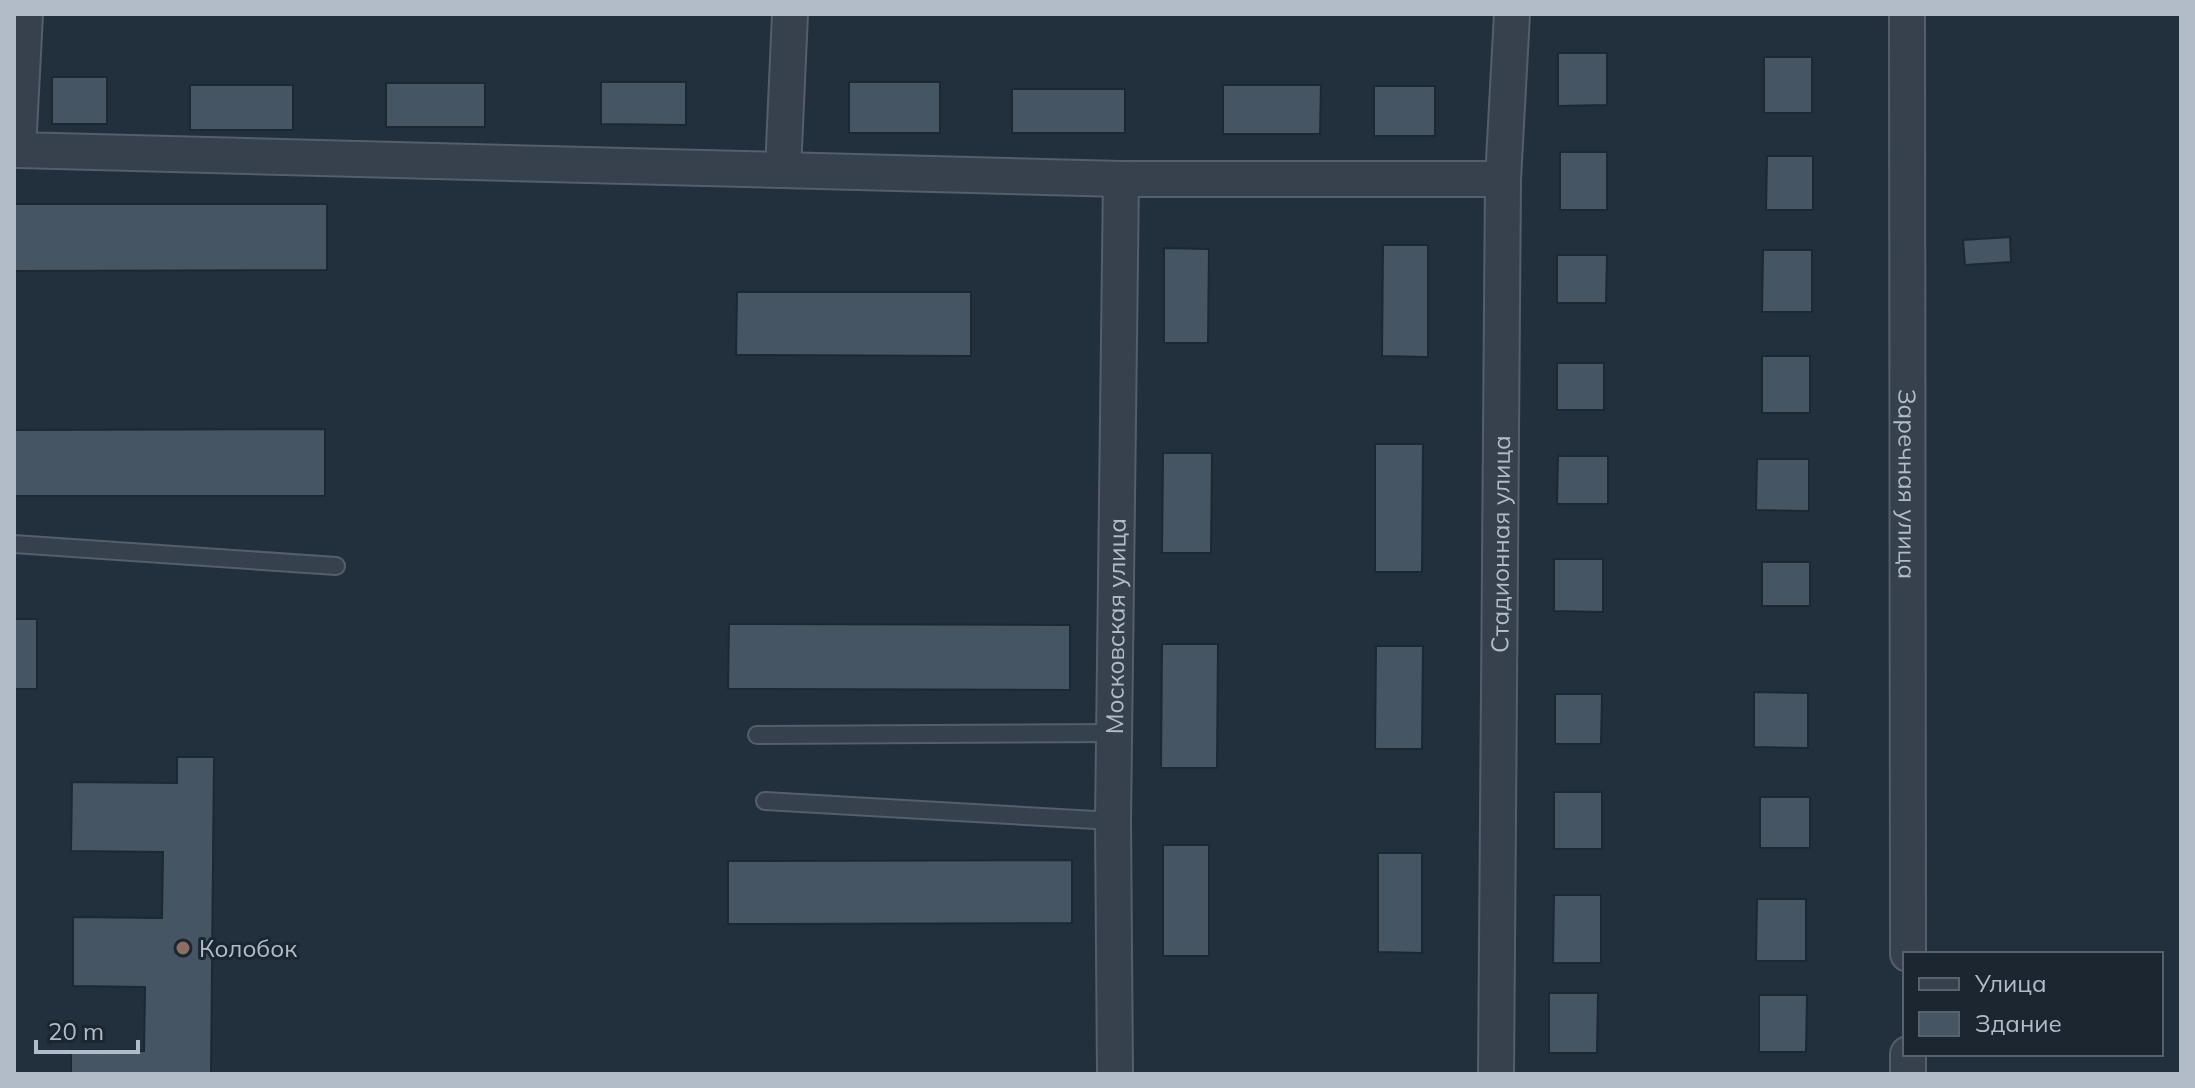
<svg xmlns="http://www.w3.org/2000/svg" width="2195" height="1088" viewBox="0 0 2195 1088" font-family="Mulish,sans-serif">
<style>
.building{fill:#465563;stroke:#1d2833;stroke-width:2}
.lines{fill:none;stroke-linecap:round;stroke-linejoin:round}
.service-casing{stroke:#545f6a;stroke-width:20}
.minor-casing{stroke:#545f6a;stroke-width:38}
.service{stroke:#36414d;stroke-width:16}
.minor{stroke:#36414d;stroke-width:34}
.education-dot{fill:#8d6e63;stroke:#1b2631;stroke-width:3}
.labels{text-anchor:middle;dominant-baseline:central;stroke-width:6;stroke-linejoin:round;paint-order:stroke}
.street-label{font-size:24px;fill:#b2bcc8;stroke:#1b2631}
.poi-label{font-size:24px;fill:#b2bcc8;stroke:#1b2631;text-anchor:start}
</style>
<rect width="100%" height="100%" fill="#222f3d"/>
<!-- building -->
<path class="building" d="M1558,53H1607V105L1558,106Z
M1764,57H1812V113H1764Z
M52,77H107V124H52Z
M601,82H686V125L601,124Z
M849,82H940V133H849Z
M386,83H485V127H386Z
M190,85H293V130H190Z
M1223,85H1321L1320,134H1223Z
M1374,86H1435V136H1374Z
M1012,89H1125V133H1012Z
M1560,152H1607V210H1560Z
M1767,156H1813V210H1766Z
M14,204H327V270L14,271Z
M2010,237L2011,262L1965,265L1963,240Z
M1383,245H1428V357L1382,356Z
M1164,248L1209,249L1208,343H1164Z
M1763,250H1812V312H1762Z
M1557,255H1607L1606,303H1557Z
M737,292H971V356L736,355Z
M1762,356H1810V413H1762Z
M1557,363H1604V410H1557Z
M325,429V496H14V430Z
M1375,444H1423L1422,572H1375Z
M1163,453H1212L1211,553H1162Z
M1558,456H1608V504H1557Z
M1757,459H1809V511L1756,510Z
M1554,559H1603V612L1554,611Z
M1762,562H1810V606H1762Z
M14,619H37V689H14Z
M729,624L1070,625V690L728,689Z
M1162,644H1218L1217,768H1161Z
M1376,646H1423L1422,749H1375Z
M1754,692L1808,693V748L1754,747Z
M1555,694H1602L1601,744H1555Z
M177,757H214L211,1074H71V1050L144,1051L145,987L73,986V917L162,918L163,852L71,851L72,782L177,783Z
M1554,792H1602V849H1554Z
M1760,797H1810V848H1760Z
M1163,845H1209V956H1163Z
M1378,853H1422V953L1378,952Z
M1072,860V923L728,924V861Z
M1554,895H1601V963H1553Z
M1757,899H1806V961H1756Z
M1549,993H1598L1597,1053H1549Z
M1759,995H1807L1806,1052H1759Z"/>
<g class="lines">
<!-- service casing -->
<g class="service-casing">
<path id="service" d="M14,544L336,566
M757,735L1116,733
M765,801L1113,821"/>
</g>
<!-- minor casing -->
<g class="minor-casing">
<g id="minor">
<path d="M25,14L18,150L1121,179H1503"/>
<path id="s1" d="M1907,14L1908,954"/>
<path d="M783,170L790,14"/>
<path d="M1908,1054V1074"/>
<path id="s2" d="M1115,1074L1113,821L1121,179"/>
<path id="s3" d="M1496,1074L1503,179L1512,14"/>
</g>
</g>
<!-- service -->
<use href="#service" class="service"/>
<!-- minor -->
<use href="#minor" class="minor"/>
</g>
<!-- markers -->
<circle class="education-dot" cx="183" cy="948" r="8"/>
<g class="labels">
<!-- street labels -->
<g class="street-label">
<text stroke="none"><textPath href="#s1" startOffset="470">Заречная улица</textPath></text>
<text stroke="none"><textPath href="#s3" startOffset="530">Стадионная улица</textPath></text>
<text stroke="none"><textPath href="#s2" startOffset="448">Московская улица</textPath></text>
</g>
<!-- poi labels -->
<g class="poi-label">
<text x="199" y="948">Колобок</text>
</g>
</g>
<!-- border -->
<rect width="2195" height="1088" fill="none" stroke="#b2bcc8" stroke-width="32"/>
<!-- legend -->
<rect x="1903" y="952" width="260" height="104" fill="#1b2631" stroke="#57626d" stroke-width="2"/>
<rect x="1919" y="978" width="40" height="12" fill="#36414d" stroke="#57626d" stroke-width="2"/>
<text x="1975" y="992" font-size="24" fill="#b2bcc8">Улица</text>
<rect x="1919" y="1012" width="40" height="24" fill="#465563" stroke="#57626d" stroke-width="2"/>
<text x="1975" y="1032" font-size="24" fill="#b2bcc8">Здание</text>
<!-- scale -->
<path d="M36 1040v12h102v-12" fill="none" stroke="#b2bcc8" stroke-width="4"/>
<text x="48" y="1040" font-size="24" fill="#b2bcc8" stroke="#1b2631" stroke-width="6" paint-order="stroke">20 m</text>
</svg>
